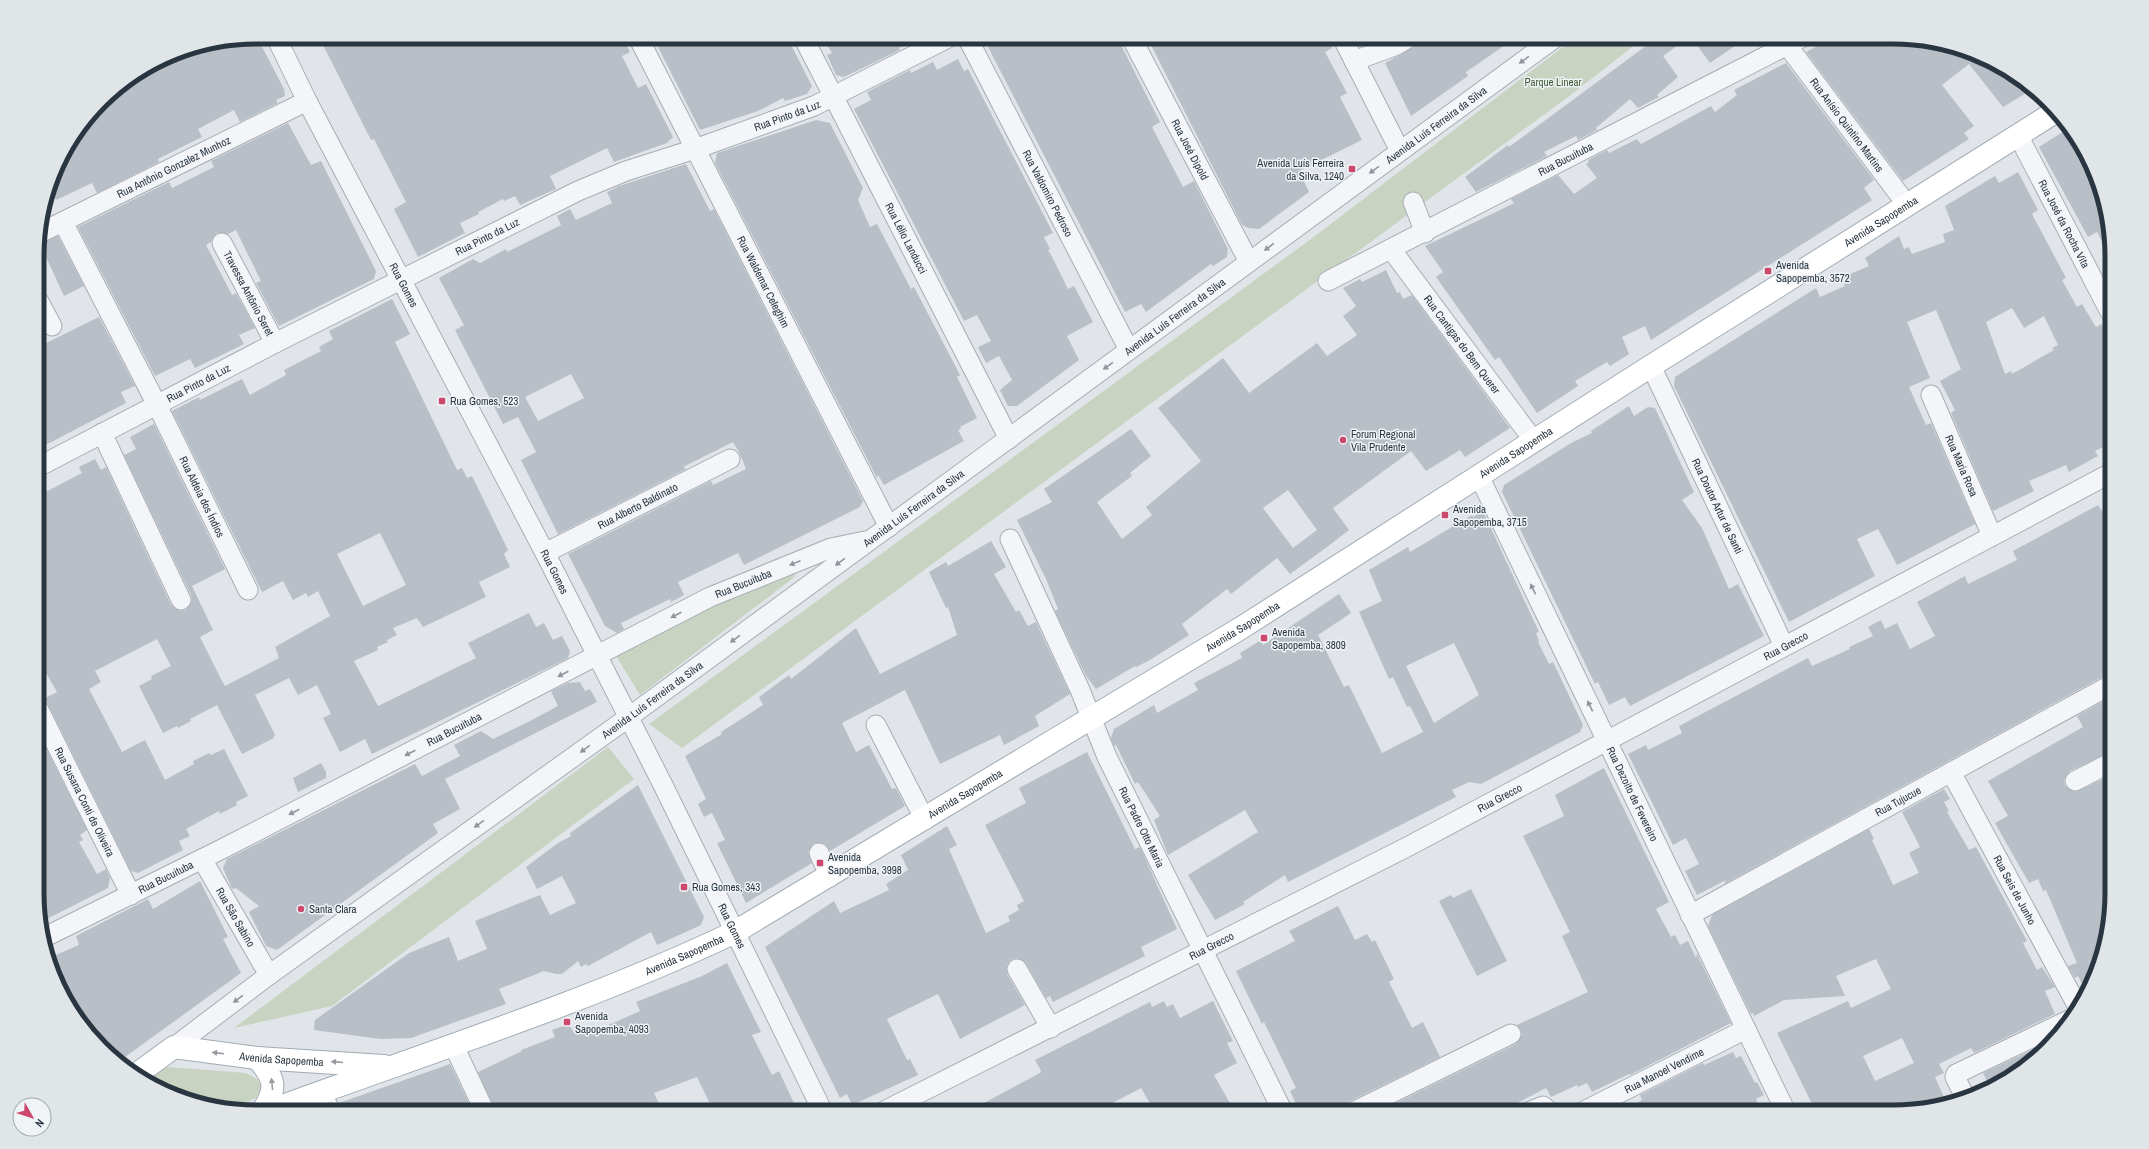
<svg xmlns="http://www.w3.org/2000/svg" width="2149" height="1149" viewBox="0 0 2149 1149" font-family="'Archivo Narrow',sans-serif">
<style>
.green{fill:#c8d3c2}
.building{fill:#b8bfc6;fill-rule:evenodd}
.lines{fill:none;stroke-linecap:round;stroke-linejoin:round}
.minor-casing{stroke:#a6adb3;stroke-width:21}
.major-casing{stroke:#a0abb5;stroke-width:24}
.minor{stroke:#f3f5f8;stroke-width:19}
.major{stroke:#fff;stroke-width:22}
.oneway{fill:#8e959c}
.oneway2{fill:#949aa0}
.poi-dot{fill:#cc486c;stroke:#f0f4f7;stroke-width:1.5}
.labels{text-anchor:middle;dominant-baseline:central;stroke-width:3;stroke-linejoin:round;paint-order:stroke}
.park-label{font-size:11px;fill:#425c37;stroke:#f0f4f7}
.street-label{font-size:11px;fill:#293541;stroke:#f0f4f7}
.poi-label{font-size:11px;fill:#293541;stroke:#f0f4f7;text-anchor:start}
.rim{fill:none;stroke:#293541;stroke-width:5}
</style>
<rect width="100%" height="100%" fill="#e1e5e9"/>
<!-- green -->
<path class="green" d="M1576,37H1645L1568,97L682,748L649,724L1311,239Z
M789,567L793,569L795,576L792,579L640,695L615,654Z
M608,747L634,779L332,1006L234,1028Z
M169,1067L246,1073L257,1079L262,1086L256,1098C248,1101 238,1107 230,1108C208,1112 164,1092 146,1080L158,1071Z"/>
<!-- building -->
<path class="building" d="M257,37L284,89L285,96L276,100L278,103L240,122L234,110L198,129L202,137L158,159L159,162L97,193L92,183L56,200L51,190L60,159L110,93L147,75L145,71L173,54Z
M319,37H622L630,52L622,56L638,88L646,84L673,137L667,143L614,162L607,148L550,176L556,189L520,205L515,196L504,201L503,199L478,212L479,214L460,223L465,233L418,257L394,209L406,202L374,139L371,140Z
M653,37H787L812,86L807,94L785,101L783,98L758,111L700,130Z
M822,37H921L899,48L900,50L844,77L836,75L827,55L832,53Z
M1001,37H1117L1160,122L1152,127L1183,187L1194,181L1228,249L1227,257L1213,266L1211,264L1146,312L1141,304L1125,312L988,47L993,45L991,42Z
M1147,37H1326L1332,48L1325,52L1347,93L1340,97L1362,140L1299,171L1309,192L1259,229L1248,228L1242,225Z
M1354,37H1387L1367,44L1356,40Z
M1421,37H1517L1466,72L1468,76L1411,116L1385,63L1416,46Z
M1658,37H1689L1663,56L1678,77L1657,95L1659,97L1638,108L1630,99L1596,128L1597,130L1578,140L1576,136L1544,152L1547,156L1476,192L1465,177L1508,145L1509,147Z
M1691,37H1748L1710,63Z
M1834,37H1893L1949,44L1990,60L2033,89L2003,107L1969,64L1942,85L1974,126L1964,133L1969,139L1903,181L1806,52Z
M958,59L964,71L968,69L1053,233L1044,237L1050,249L1048,250L1051,255L1068,289L1074,286L1093,322L1067,336L1079,360L1017,406H1008L1000,390L1012,380L999,356L986,363L978,347L991,341L977,315L964,321L854,109L871,100L867,92L910,70L911,73L933,62L937,70Z
M1786,63L1874,180L1864,188L1872,200L1651,340L1645,326L1622,337L1629,354L1610,366L1607,362L1575,381L1578,386L1537,413L1499,357L1495,360L1436,277L1443,272L1425,246L1498,211L1514,203L1511,199L1558,175L1574,194L1597,178L1586,164L1589,162L1588,160L1607,150L1609,153L1637,139L1641,144L1711,106L1715,112L1737,95L1734,90Z
M816,120L830,123L863,188L858,200L870,227L877,224L911,289L914,287L960,375L957,377L977,418L960,427L961,429L958,430L964,441L884,485L878,475L877,478L715,163L717,153Z
M288,123L311,165L321,161L376,271L374,279L279,326L256,283L261,281L236,230L228,234L217,233L211,242L206,245L232,295L236,293L255,328L239,335L244,344L195,368L190,359L155,376L78,227L169,182L172,188L214,167L211,161Z
M2069,128L2075,134L2095,173L2110,228V256L2097,232L2088,237L2039,147Z
M686,164L710,211L714,209L863,501L860,507L744,565L738,553L678,582L684,595L671,602L670,599L621,623L624,629L617,633L605,626L568,554L711,481L713,485L746,469L740,454L733,442L683,467L686,469L558,534L521,460L536,452L518,417L503,424L455,330L464,325L439,278L473,259L480,263L506,249L507,252L561,225L557,216L570,209L576,220L612,203L607,192L619,186ZM571,374L584,398L538,421L525,397Z
M2018,172L2038,210L2032,214L2066,278L2062,280L2077,307L2082,304L2096,327L2102,324L2110,340L2111,443L2095,451L2098,456L2069,472L2066,465L2029,481L2034,491L1993,511L1951,413L1955,410L1940,381L1961,369L1936,310L1907,322L1930,378L1909,387L1926,425L1931,423L1975,524L1897,565L1878,529L1857,539L1875,576L1789,622L1674,386L1675,377L1816,288L1820,297L1845,286L1841,278L1869,266L1865,258L1899,236L1904,249L1909,247L1912,254L1945,242L1943,234L1954,230L1945,206L1995,176L1999,183ZM2012,308L2024,328L2044,316L2058,345L2052,348L2054,350L2012,374L2011,371L2005,374L1986,322Z
M58,236L84,286L64,296L40,244Z
M1386,270L1397,293L1400,292L1403,299L1412,295L1510,428L1465,457L1460,450L1426,471L1411,451L1333,508L1349,530L1327,547L1290,574L1277,558L1231,594L1227,589L1182,624L1189,635L1150,660L1136,667L1135,666L1096,689L1086,676L1055,611L1058,609L1046,579L1017,520L1052,502L1044,489L1131,429L1151,456L1130,473L1132,476L1097,502L1122,539L1152,515L1146,507L1201,461L1158,408L1223,358L1249,393L1317,343L1327,356L1357,335L1343,316L1356,306L1343,288L1360,279L1362,282ZM1288,490L1317,530L1293,548L1263,508Z
M392,299L410,334L395,342L457,470L462,468L467,478L472,476L508,550L504,554L510,567L479,582L486,597L423,627L417,618L393,628L397,635L387,640L388,642L377,647L378,650L354,661L378,706L476,658L468,643L529,613L536,627L544,623L553,640L562,636L570,651L568,658L372,754L365,739L340,752L323,718L331,714L317,685L298,695L289,678L255,695L275,735L273,736L274,738L242,754L217,705L190,719L191,721L178,728L177,726L163,733L139,686L152,679L151,676L171,666L157,639L95,671L101,682L89,689L122,752L145,740L165,780L194,764L193,761L209,753L211,755L224,749L248,796L236,802L237,805L220,814L219,811L186,829L190,836L179,841L183,850L138,873L131,871L45,698L57,692L38,659V496L82,473L79,467L95,459L101,470L106,467L171,605L180,611L186,610L192,601L191,595L124,455L136,449L130,437L154,424L225,569L192,586L213,630L200,637L222,681L225,686L279,658L275,647L330,616L318,591L308,597L306,593L293,600L283,581L262,592L172,411L199,397L200,400L242,379L250,395L286,375L284,370L321,351L319,347L333,339L329,331ZM380,533L406,585L363,606L337,554Z
M99,317L135,386L121,392L126,403L38,449V347Z
M1629,406L1634,416L1648,407L1655,408L1694,492L1682,500L1702,528L1729,589L1738,584L1764,636L1630,706L1625,697L1609,705L1598,682L1595,684L1502,492L1504,485L1571,443L1592,433L1591,431Z
M2098,505L2102,511L2111,506V679L2106,677L2100,678L1724,884L1726,880L1697,895L1685,871L1699,864L1686,838L1673,845L1628,754L1646,745L1648,750L1682,733L1679,726L1808,658L1812,666L1850,649L1849,647L1873,636L1868,627L1881,620L1885,629L1897,623L1910,649L1935,636L1917,602L1965,576L1968,584L2017,560L2013,551Z
M1483,511L1539,632L1536,633L1539,641L1538,642L1549,664L1553,662L1583,725L1580,732L1481,784L1469,782L1452,790L1456,797L1288,882L1285,875L1243,902L1245,904L1215,920L1188,875L1258,832L1245,810L1168,855L1154,820L1160,816L1138,782L1135,784L1116,745L1114,746L1111,738L1114,729L1154,705L1157,713L1198,690L1194,683L1242,658L1240,653L1261,640L1263,645L1339,594L1351,613L1318,635L1344,687L1349,685L1382,753L1423,732L1410,706L1407,707L1393,677L1389,679L1359,612L1382,601L1369,570L1408,547L1410,552L1472,515L1473,517ZM1454,643L1479,695L1434,723L1406,666Z
M991,541L1006,567L994,574L1016,612L1019,610L1028,626L1036,622L1070,694L1035,716L1039,726L1004,745L1000,735L940,764L905,690L842,723L856,752L869,745L892,789L896,788L905,806L830,851L825,844L814,843L808,852L812,863L746,903L717,843L725,840L712,813L704,817L698,804L706,799L685,756L722,734L721,732L763,705L759,697L789,675L791,679L856,628L880,674L957,635L948,607L946,608L929,572L946,562L948,566Z
M580,682L585,691L590,689L597,702L445,779L460,809L433,824L438,833L277,950L266,946L249,912L259,906L236,888L232,889L223,868L227,859L415,764L422,776L460,756L454,745L481,731L493,739L530,721L558,706L551,691L568,683Z
M2111,697L2112,751L2070,771L2064,780L2065,786L2075,792L2112,775V893L2105,949L2087,994L2078,976L2075,978L2068,966L2077,963L2046,890L2043,891L2038,879L2029,883L1995,823L2008,816L1988,781L2083,727L2077,716Z
M46,748L87,830L80,835L83,840L79,842L97,874L106,869L110,878L108,888L39,923V752Z
M1087,752L1135,849L1140,847L1177,929L1141,947L1145,956L1053,1002L1050,996L1046,998L1026,963L1017,958L1012,959L1007,964V974L1025,1005L960,1039L938,994L887,1019L907,1060L910,1059L918,1075L852,1105L847,1094L840,1098L765,947L834,901L840,913L889,890L886,884L908,870L901,855L947,826L957,845L949,849L986,933L1010,921L1008,916L1019,910L1017,905L1024,901L985,825L1026,803L1019,788Z
M321,763L326,772V778L298,792L293,778Z
M1604,768L1669,902L1656,909L1671,937L1675,935L1680,945L1688,941L1696,958L1697,954L1731,1023L1630,1075L1629,1074L1592,1092L1587,1083L1578,1087L1577,1085L1551,1097L1546,1088L1508,1108L1510,1112H1378L1516,1044L1522,1035L1521,1030L1517,1025L1588,992L1562,936L1570,932L1523,836L1564,816L1555,795Z
M638,785L704,917L701,925L657,945L651,932L588,966L586,964L581,967L578,961L562,974H556L544,971L499,989L506,1004L411,1038L381,1039L314,1030L315,1020L409,953L449,937L458,961L487,949L475,921L540,895L550,915L576,903L562,876L537,889L526,867L558,843L571,836L570,833Z
M1944,789L1950,799L1944,802L1949,811L1947,812L1969,850L1976,847L2027,941L2023,943L2037,970L2042,967L2055,987L2045,991L2055,1014L1974,1053L1971,1048L1939,1064L1944,1073L1935,1077L1947,1104L1907,1112H1816L1777,1033L1848,1001L1851,1008L1891,989L1876,959L1836,976L1845,996L1784,1000L1754,1016L1753,1013L1751,1014L1708,926L1712,915L1869,829L1874,839L1872,840L1893,885L1919,873L1909,853L1920,847L1902,812ZM1902,1038L1914,1063L1875,1081L1863,1056Z
M200,881L228,937L223,939L241,973L118,1062L112,1057L74,1015L54,976L49,958L79,945L76,936L148,899L153,909Z
M1471,889L1507,961L1477,976L1439,901L1451,895L1453,898Z
M1338,906L1355,940L1367,934L1372,942L1375,940L1394,979L1389,982L1412,1028L1423,1022L1440,1057L1348,1102L1344,1106L1342,1112H1312L1309,1106L1299,1110L1290,1091L1296,1088L1264,1022L1262,1024L1236,971L1295,941L1289,931Z
M727,963L761,1032L752,1035L772,1075L779,1071L798,1112H714L697,1077L654,1093L663,1112H496L478,1072L522,1051L521,1050L555,1037L552,1030L569,1024L574,1033L592,1026L595,1031L640,1011L636,1002L702,976Z
M1164,1001L1167,1007L1173,1004L1180,1018L1213,1001L1233,1041L1227,1043L1237,1063L1214,1075L1235,1112H1155L1141,1088L1095,1112H967L1040,1073L1041,1071L1035,1060L1150,1002L1152,1007Z
M2057,1038L2014,1075L1990,1087L1983,1073Z
M1733,1052L1736,1058L1741,1056L1755,1083L1757,1082L1764,1095L1756,1099L1762,1112H1620L1642,1100L1640,1095L1703,1063L1704,1065Z
M450,1064L473,1112H342L339,1103Z"/>
<g class="lines">
<!-- minor casing -->
<g class="minor-casing">
<g id="minor">
<path id="s1" d="M276,37L307,101L545,553L663,785L823,1112"/>
<path id="s2" d="M638,37L889,527"/>
<path id="s3" d="M803,37L1009,439"/>
<path id="s4" d="M967,37L1129,350"/>
<path id="s5" d="M1131,37L1249,262"/>
<path d="M1342,37L1400,151"/>
<path id="s6" d="M1787,45L1907,205"/>
<path d="M1354,61L1397,45L1410,37"/>
<path id="s7" d="M2018,135L2110,312"/>
<path d="M1413,202L1425,233"/>
<path id="s8" d="M63,222L157,405L248,590"/>
<path id="s9" d="M40,233L307,101"/>
<path id="s10" d="M222,243L275,343"/>
<path id="s11" d="M1391,249L1534,441"/>
<path id="s12" d="M1328,281L1803,37"/>
<path d="M38,300L52,326"/>
<path id="s13" d="M1651,366L1784,646"/>
<path id="s14" d="M1931,395L1992,536"/>
<path d="M102,433L181,600"/>
<path id="s15" d="M38,467L275,343L578,191L626,171L695,149L814,106L950,37"/>
<path id="s16" d="M1479,476L1786,1112"/>
<path id="s17" d="M1010,539L1080,690L1107,757L1283,1112"/>
<path id="s18" d="M545,553L730,459"/>
<path id="s19" d="M38,708L131,895"/>
<path d="M876,725L925,820"/>
<path id="s20" d="M1951,772L2078,1007"/>
<path d="M2075,781L2112,762"/>
<path d="M819,853L830,877"/>
<path id="s21" d="M202,859L269,975"/>
<path id="s22" d="M1690,915L2105,688"/>
<path id="s23" d="M43,938L222,849L710,597L831,548L865,541"/>
<path d="M1017,969L1051,1028"/>
<path d="M453,1044L485,1112"/>
<path id="s24" d="M174,1047L269,975L629,717L1556,37"/>
<path d="M321,1092L331,1112"/>
<path d="M1966,1099L1955,1077L1956,1074L2069,1020"/>
<path id="s25" d="M882,1112L1409,846L2111,473"/>
<path d="M1353,1112L1511,1034"/>
<path d="M1528,1112L1543,1106L1550,1112"/>
<path id="s26" d="M1582,1112L1746,1029"/>
</g>
</g>
<!-- major casing -->
<g class="major-casing">
<g id="major">
<path d="M257,1058C275,1078 278,1088 262,1112"/>
<path id="s27" d="M137,1074L174,1047L257,1058L384,1066"/>
<path id="s28" d="M266,1112C423,1054 584,1004 735,932L1241,628L1651,366L2055,112"/>
</g>
</g>
<!-- minor -->
<use href="#minor" class="minor"/>
<!-- major -->
<use href="#major" class="major"/>
</g>
<!-- one-way arrows -->
<defs><path id="oneway-solid" d="M-6-.8H1V-3.2L6.5 0L1 3.2V.8H-6Z"/></defs>
<g class="oneway">
<use href="#oneway-solid" transform="translate(1524 60) rotate(144)"/>
<use href="#oneway-solid" transform="translate(1374 170) rotate(144)"/>
<use href="#oneway-solid" transform="translate(1269 247) rotate(143)"/>
<use href="#oneway-solid" transform="translate(1108 366) rotate(144)"/>
<use href="#oneway-solid" transform="translate(840 562) rotate(144)"/>
<use href="#oneway-solid" transform="translate(795 563) rotate(158)"/>
<use href="#oneway-solid" transform="translate(1533 589) rotate(-116)"/>
<use href="#oneway-solid" transform="translate(676 615) rotate(152)"/>
<use href="#oneway-solid" transform="translate(735 639) rotate(144)"/>
<use href="#oneway-solid" transform="translate(563 674) rotate(153)"/>
<use href="#oneway-solid" transform="translate(1590 706) rotate(-116)"/>
<use href="#oneway-solid" transform="translate(585 749) rotate(144)"/>
<use href="#oneway-solid" transform="translate(410 753) rotate(153)"/>
<use href="#oneway-solid" transform="translate(294 812) rotate(153)"/>
<use href="#oneway-solid" transform="translate(479 824) rotate(144)"/>
<use href="#oneway-solid" transform="translate(238 999) rotate(142)"/>
</g>
<g class="oneway2">
<use href="#oneway-solid" transform="translate(218 1053) rotate(-173)"/>
<use href="#oneway-solid" transform="translate(337 1062) rotate(-175)"/>
<use href="#oneway-solid" transform="translate(272 1084) rotate(-96)"/>
</g>
<!-- markers -->
<g class="poi-dot">
<rect x="1348" y="165" width="8" height="8" rx="2"/>
<rect x="1764" y="267" width="8" height="8" rx="2"/>
<rect x="438" y="397" width="8" height="8" rx="2"/>
<circle cx="1343" cy="440" r="4"/>
<rect x="1441" y="511" width="8" height="8" rx="2"/>
<rect x="1260" y="634" width="8" height="8" rx="2"/>
<rect x="816" y="859" width="8" height="8" rx="2"/>
<rect x="680" y="883" width="8" height="8" rx="2"/>
<circle cx="301" cy="909" r="4"/>
<rect x="563" y="1018" width="8" height="8" rx="2"/>
</g>
<g class="labels">
<!-- park labels -->
<g class="park-label">
<text x="1553" y="82">Parque Linear</text>
</g>
<!-- street labels -->
<g class="street-label">
<text stroke="none"><textPath href="#s15" startOffset="829">Rua Pinto da Luz</textPath></text>
<text stroke="none"><textPath href="#s24" startOffset="1563">Avenida Luís Ferreira da Silva</textPath></text>
<text stroke="none"><textPath href="#s6" startOffset="100">Rua Anísio Quintino Martins</textPath></text>
<text stroke="none"><textPath href="#s5" startOffset="127">Rua José Dipold</textPath></text>
<text stroke="none"><textPath href="#s12" startOffset="267">Rua Bucuituba</textPath></text>
<text stroke="none"><textPath href="#s9" startOffset="149">Rua Antônio Gonzalez Munhoz</textPath></text>
<text stroke="none"><textPath href="#s4" startOffset="176">Rua Valdomiro Pedroso</textPath></text>
<text stroke="none"><textPath href="#s28" startOffset="1851">Avenida Sapopemba</textPath></text>
<text stroke="none"><textPath href="#s7" startOffset="100">Rua José da Rocha Vita</textPath></text>
<text stroke="none"><textPath href="#s15" startOffset="505">Rua Pinto da Luz</textPath></text>
<text stroke="none"><textPath href="#s3" startOffset="226">Rua Lélio Landucci</textPath></text>
<text stroke="none"><textPath href="#s2" startOffset="275">Rua Waldemar Celeghim</textPath></text>
<text stroke="none"><textPath href="#s1" startOffset="279">Rua Gomes</textPath></text>
<text stroke="none"><textPath href="#s10" startOffset="57">Travessa Antônio Seret</textPath></text>
<text stroke="none"><textPath href="#s24" startOffset="1239">Avenida Luís Ferreira da Silva</textPath></text>
<text stroke="none"><textPath href="#s11" startOffset="119">Rua Cantigas do Bem Querer</textPath></text>
<text stroke="none"><textPath href="#s15" startOffset="181">Rua Pinto da Luz</textPath></text>
<text stroke="none"><textPath href="#s28" startOffset="1419">Avenida Sapopemba</textPath></text>
<text stroke="none"><textPath href="#s14" startOffset="77">Rua Maria Rosa</textPath></text>
<text stroke="none"><textPath href="#s8" startOffset="308">Rua Aldeia dos Índios</textPath></text>
<text stroke="none"><textPath href="#s18" startOffset="104">Rua Alberto Baldinato</textPath></text>
<text stroke="none"><textPath href="#s13" startOffset="155">Rua Doutor Artur de Santi</textPath></text>
<text stroke="none"><textPath href="#s24" startOffset="915">Avenida Luís Ferreira da Silva</textPath></text>
<text stroke="none"><textPath href="#s1" startOffset="603">Rua Gomes</textPath></text>
<text stroke="none"><textPath href="#s23" startOffset="785">Rua Bucuituba</textPath></text>
<text stroke="none"><textPath href="#s28" startOffset="1095">Avenida Sapopemba</textPath></text>
<text stroke="none"><textPath href="#s25" startOffset="1017">Rua Grecco</textPath></text>
<text stroke="none"><textPath href="#s24" startOffset="591">Avenida Luís Ferreira da Silva</textPath></text>
<text stroke="none"><textPath href="#s23" startOffset="461">Rua Bucuituba</textPath></text>
<text stroke="none"><textPath href="#s16" startOffset="353">Rua Dezoito de Fevereiro</textPath></text>
<text stroke="none"><textPath href="#s28" startOffset="771">Avenida Sapopemba</textPath></text>
<text stroke="none"><textPath href="#s25" startOffset="693">Rua Grecco</textPath></text>
<text stroke="none"><textPath href="#s19" startOffset="105">Rua Susana Conti de Oliveira</textPath></text>
<text stroke="none"><textPath href="#s22" startOffset="237">Rua Tujucue</textPath></text>
<text stroke="none"><textPath href="#s17" startOffset="317">Rua Padre Otto Maria</textPath></text>
<text stroke="none"><textPath href="#s23" startOffset="137">Rua Bucuituba</textPath></text>
<text stroke="none"><textPath href="#s20" startOffset="134">Rua Seis de Junho</textPath></text>
<text stroke="none"><textPath href="#s21" startOffset="67">Rua São Sabino</textPath></text>
<text stroke="none"><textPath href="#s1" startOffset="999">Rua Gomes</textPath></text>
<text stroke="none"><textPath href="#s25" startOffset="369">Rua Grecco</textPath></text>
<text stroke="none"><textPath href="#s28" startOffset="447">Avenida Sapopemba</textPath></text>
<text stroke="none"><textPath href="#s27" startOffset="154">Avenida Sapopemba</textPath></text>
<text stroke="none"><textPath href="#s26" startOffset="92">Rua Manoel Vendime</textPath></text>
</g>
<!-- poi labels -->
<g class="poi-label">
<text x="1344" y="163" text-anchor="end">Avenida Luís Ferreira<tspan x="1344" dy="13">da Silva, 1240</tspan></text>
<text x="1776" y="265">Avenida<tspan x="1776" dy="13">Sapopemba, 3572</tspan></text>
<text x="450" y="401">Rua Gomes, 523</text>
<text x="1351" y="434">Forum Regional<tspan x="1351" dy="13">Vila Prudente</tspan></text>
<text x="1453" y="509">Avenida<tspan x="1453" dy="13">Sapopemba, 3715</tspan></text>
<text x="1272" y="632">Avenida<tspan x="1272" dy="13">Sapopemba, 3809</tspan></text>
<text x="828" y="857">Avenida<tspan x="828" dy="13">Sapopemba, 3998</tspan></text>
<text x="692" y="887">Rua Gomes, 343</text>
<text x="309" y="909">Santa Clara</text>
<text x="575" y="1016">Avenida<tspan x="575" dy="13">Sapopemba, 4093</tspan></text>
</g>
</g>
<!-- crop -->
<path d="M0 0H2149V1149H0ZM256 44H1893A212 212 0 0 1 2105 256V893A212 212 0 0 1 1893 1105H256A212 212 0 0 1 44 893V256A212 212 0 0 1 256 44Z" fill="#e0e5e8" fill-rule="evenodd"/>
<path class="rim" d="M256 44H1893A212 212 0 0 1 2105 256V893A212 212 0 0 1 1893 1105H256A212 212 0 0 1 44 893V256A212 212 0 0 1 256 44Z"/>
<!-- north arrow -->
<g transform="translate(32 1117) rotate(129)"><circle r="19" fill="#f0f4f7" stroke="#a0a8ae"/>
<path d="M0-3L7 15L0 10L-7 15Z" fill="#cc486c"/>
<text y="-6" font-size="11" font-weight="bold" text-anchor="middle" fill="#293541">N</text>
</g>
</svg>
